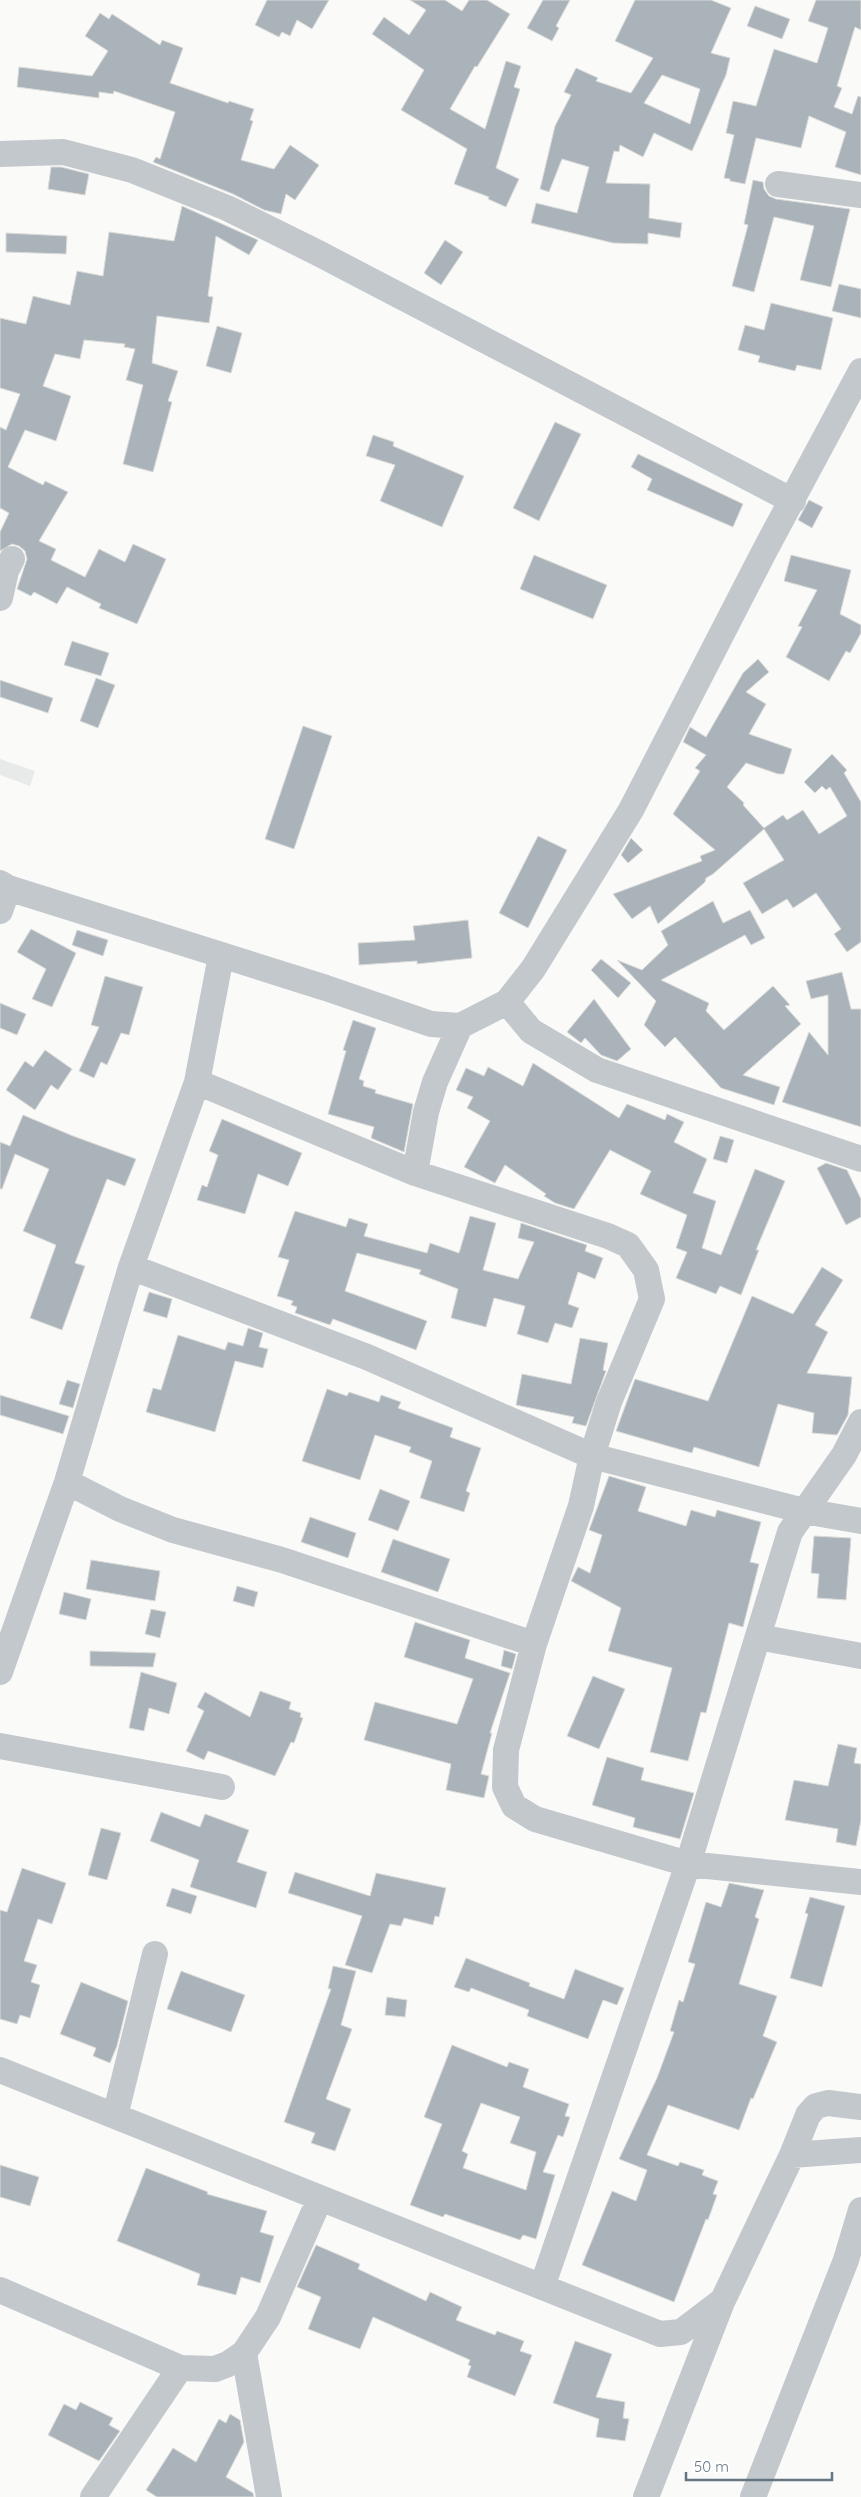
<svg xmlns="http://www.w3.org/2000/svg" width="861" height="2497" viewBox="0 0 861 2497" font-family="Quicksand,sans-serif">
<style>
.built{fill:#e8e9e9}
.building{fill:#aab3b9;stroke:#dcdcda;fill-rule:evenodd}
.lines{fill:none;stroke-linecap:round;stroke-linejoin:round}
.minor{stroke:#c3c8cc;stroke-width:26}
</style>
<rect width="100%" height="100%" fill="#fafaf8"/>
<!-- built -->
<path class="built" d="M0,759L35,771L30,786L0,775Z"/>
<!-- building -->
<path class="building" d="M267,0H329L312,29L297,20L290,36L282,32L279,37L255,25Z
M410,0H445L462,11L469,0H487L510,14L477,67L475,66L450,109L485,129L506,61L521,66L514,87L520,89L496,168L519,179L506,207L488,199L489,197L454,184L467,149L401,110L424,70L372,34L384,17L409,35L426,10Z
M543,0H570L556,26L559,28L552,41L527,28Z
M635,0H711L731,8L711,53L730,58L726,75L692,151L654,133L643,157L620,145L619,152L614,151L606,183L650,184L649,218L682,223L680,238L648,233V244L613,243L531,223L536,203L577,213L589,167L562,159L549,192L540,189L555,126L571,95L564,92L576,68L598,78L596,81L631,93L653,58L615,41ZM662,75L700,89L690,124L644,103Z
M816,0H861V30L855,27L837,86L842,88L834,107L852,114L858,96L861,97V175L835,167L846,132L809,116L801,148L756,138L745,184L730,181V179L724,178L734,135L726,133L733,101L756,106L774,49L817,63L828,28L808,21Z
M755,6L790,19L782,39L747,26Z
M100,13L109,19L112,14L160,45L162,40L183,48L170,83L228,103L229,101L254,109L250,120L253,121L241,160L274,169L290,145L319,165L295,200L286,194L281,214L264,210L233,194L153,162L156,157L160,159L175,112L114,91L113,94L99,92V98L17,87L19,67L92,76L108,51L85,36Z
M51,167H61L89,174L85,195L48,189Z
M753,180L763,182L764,189L769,196L776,199L850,209L831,287L800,280L814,226L774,217L754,292L732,286L748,225L744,224Z
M182,206L258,240L249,255L216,236L208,296L213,297L209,323L157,316L152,363L178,371L168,401L172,402L153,472L123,464L143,385L126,380L135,349L124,347L125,344L84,340L80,359L55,354L43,386L71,396L56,441L25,430L8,467L43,485L45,481L68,492L39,541L56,549L51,560L85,577L99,549L125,562L133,544L166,559L137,624L99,608L101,604L67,587L57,604L34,592L31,596L17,589L27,559L25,551L19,546L12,544L0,551V532L9,513L0,508V427L6,430L20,394L0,388V318L26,324L33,296L70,305L77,271L103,276L109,232L174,241Z
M6,233L67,236L66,254L6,252Z
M445,240L463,252L441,285L424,273Z
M839,284L861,289V318L832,311Z
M771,303L833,318L821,370L797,365L795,371L758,362L760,356L738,350L745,325L764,330Z
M217,326L242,333L231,373L206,366Z
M555,422L581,434L539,521L513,508Z
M373,435L394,442L393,446L464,476L442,527L380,501L395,465L366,456Z
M638,454L743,504L733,527L647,490L652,479L631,467Z
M809,500L823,507L812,528L798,520Z
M534,555L607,585L593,619L520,589Z
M791,555L851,570L840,614L861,625V633L850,653L846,651L829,681L786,657L802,627L798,626L817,590L784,581Z
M72,641L109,653L101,676L64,665Z
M758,659L769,672L746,692L766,704L749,734L792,749L784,774H778L746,763L727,787L744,803L743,805L764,828L783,815L787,820L803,810L819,834L847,816L830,787L826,790L822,786L815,793L804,782L832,754L847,770L844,773L861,802V942L847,952L834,934L841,929L816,893L793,908L787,899L762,914L743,883L784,860L764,829L713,874L706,878L705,882L658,924L650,906L632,919L613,894L702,861L700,856L715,850L673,814L700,771L695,768L706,755L683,742L690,727L706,737L743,673Z
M96,678L115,685L98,728L80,721Z
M0,680L53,698L48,713L0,697Z
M303,726L332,736L294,849L265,839Z
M538,836L567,850L528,928L499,913Z
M631,838L643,850L628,863L621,855Z
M713,901L723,923L750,910L765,938L751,945L745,935L661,980L709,1003L706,1011L724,1030L773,986L790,1005L785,1006L801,1024L743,1075L780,1087L774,1105L721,1088L675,1037L665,1047L644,1025L656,1001L617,960L642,970L668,945L661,931Z
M468,920L472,958L417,964V961L359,965L358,943L415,940L413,926Z
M31,929L76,953L52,1007L32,999L46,969L17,952Z
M77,930L108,940L103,956L72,945Z
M601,959L631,983L618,998L591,970Z
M842,972L851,1009H861V1127L782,1102L809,1032L828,1055V995L811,999L806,981Z
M105,976L143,987L129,1035L121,1033L107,1065L101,1062L94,1078L79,1071L99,1027L91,1025Z
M594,999L631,1049L617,1061L601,1055L585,1038L581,1043L567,1032Z
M0,1003L26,1014L17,1035L0,1028Z
M353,1020L376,1028L359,1079L364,1081L363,1086L376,1090L375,1093L413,1104L404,1152L371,1138L374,1127L328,1114L346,1051L343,1050Z
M45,1050L72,1069L58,1090L51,1085L35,1110L6,1090L25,1061L33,1067Z
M533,1063L619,1118L627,1104L665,1120L667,1114L684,1122L674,1142L707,1159L693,1193L716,1201L702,1248L721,1255L755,1169L785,1181L756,1250H759L741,1295L720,1286L716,1294L676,1278L687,1252L676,1248L687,1215L640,1194L651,1171L610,1150L574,1209L555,1203L544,1196L546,1194L505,1165L495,1183L464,1167L490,1121L467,1108L473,1097L456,1090L466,1068L484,1076L488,1067L523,1086Z
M23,1115L73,1136L136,1159L125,1186L107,1179L75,1263L85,1266L62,1330L30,1318L56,1245L23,1231L49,1169L15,1154L2,1189H0V1142L10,1146Z
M222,1119L302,1153L288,1186L258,1174L245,1214L197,1200L202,1185L207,1187L218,1155L209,1151Z
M720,1136L734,1140L727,1163L713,1159Z
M826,1163L847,1170L861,1199V1217L846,1225L817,1168Z
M295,1211L346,1227L349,1218L368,1224L364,1236L427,1253L430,1243L459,1253L470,1216L496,1223L483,1270L518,1279L534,1242L518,1238L521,1223L587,1245L585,1251L603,1258L595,1279L578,1272L568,1304L579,1308L572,1328L555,1323L548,1343L517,1334L525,1306L494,1298L486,1327L451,1318L458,1289L419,1274L421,1270L357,1253L345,1291L427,1321L416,1350L333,1319L330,1325L295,1313L297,1307L291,1305L293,1301L277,1296L289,1260L278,1257Z
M822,1267L843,1280L815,1325L828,1332L807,1373L852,1377L848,1415L837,1435L812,1433L814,1413L778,1404L759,1467L694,1447L692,1453L616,1431L635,1379L708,1401L752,1296L793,1314Z
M149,1292L172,1299L167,1318L143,1311Z
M248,1328L263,1333L259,1347L268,1349L263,1368L235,1361L215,1432L146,1412L153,1388L161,1390L178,1335L225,1350L228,1342L243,1346Z
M580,1338L608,1343L603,1370L606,1371L586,1426L572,1423L574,1417L516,1405L522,1374L571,1384Z
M67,1380L80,1384L73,1408L59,1404Z
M327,1389L347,1396L349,1392L379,1402L381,1395L401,1402L398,1408L453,1428L450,1437L481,1448L466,1491L470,1493L464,1512L420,1498L432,1461L409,1452L411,1447L375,1435L360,1480L302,1461Z
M0,1395L69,1416L63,1434L0,1415Z
M609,1476L646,1487L638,1511L686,1526L691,1510L715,1517L717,1510L761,1522L750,1562L759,1564L743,1627L729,1623L706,1713L701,1712L688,1761L650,1752L672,1668L608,1651L621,1608L571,1581L578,1567L590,1573L602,1535L589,1530Z
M380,1489L410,1501L398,1531L368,1520Z
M310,1517L356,1533L348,1558L301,1542Z
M814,1536L851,1538L846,1600L817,1598L819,1574L811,1573Z
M393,1539L450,1559L438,1592L381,1572Z
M91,1560L160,1571L155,1601L86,1589Z
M237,1586L258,1592L254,1607L233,1601Z
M64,1592L91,1599L86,1620L59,1614Z
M151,1609L166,1612L160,1638L145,1634Z
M415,1622L470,1640L465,1658L510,1673L490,1733H492L481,1774L489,1776L484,1798L446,1790L451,1764L364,1740L375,1702L457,1724L473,1679L404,1657Z
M504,1650L516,1654L512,1669L501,1666Z
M90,1651L156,1653L153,1667L90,1666Z
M141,1672L177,1683L169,1714L149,1708L144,1731L129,1728Z
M593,1676L625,1689L599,1749L567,1736Z
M260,1691L291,1702L289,1709L301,1713L300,1717L303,1718L294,1743L291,1742L275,1776L208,1751L204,1760L186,1751L204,1711L197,1707L205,1692L250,1717Z
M838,1744L857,1748L854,1763L861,1764V1820L856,1846L836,1842L838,1829L785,1820L794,1780L828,1786Z
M607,1757L644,1768L641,1780L694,1793L680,1839L633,1827L635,1818L592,1805Z
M161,1812L200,1827L205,1814L249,1830L237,1862L267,1872L256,1908L190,1887L199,1860L150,1841Z
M101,1828L121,1833L107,1880L88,1875Z
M22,1868L66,1883L52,1924L38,1919L24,1961L37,1965L31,1982L40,1985L30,2018L20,2015L17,2024L0,2019V1910L7,1912Z
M295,1872L370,1896L376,1873L446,1888L439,1917L435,1916L433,1925L404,1918L401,1926L390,1924L372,1973L345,1965L362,1916L288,1893Z
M729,1883L764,1890L755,1917L759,1919L739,1984L777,1996L763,2036L777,2042L753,2099L751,2098L739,2130L668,2105L647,2155L678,2166L680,2162L704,2170L702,2175L718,2181L713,2194L717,2195L708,2220L706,2219L674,2302L582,2265L612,2191L636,2201L647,2170L619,2159L657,2078L674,2032L670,2031L679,2000L683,2002L695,1964L688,1962L706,1902L721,1907Z
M172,1888L197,1896L191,1914L166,1906Z
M810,1897L845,1906L822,1987L790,1978L808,1914L805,1913Z
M466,1958L530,1983L529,1986L564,1999L575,1969L624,1988L617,2005L603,2000L588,2039L527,2016L529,2010L471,1988L469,1992L454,1987Z
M333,1966L356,1971L341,2025L352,2029L326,2099L351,2109L335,2151L311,2143L315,2133L284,2122L331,1989H328Z
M181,1971L245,1995L231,2032L167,2009Z
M81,1982L128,2001L117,2046L110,2063L93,2056L96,2048L60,2034Z
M387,1997L407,2000L405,2017L385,2015Z
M452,2045L507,2067L509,2062L529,2069L523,2087L569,2104L565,2116L570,2117L563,2137L558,2135L543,2172L555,2175L536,2239L523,2235L520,2240L445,2214L443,2217L410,2205L442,2124L424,2117ZM481,2103L520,2117L510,2143L536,2152L526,2190L463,2168L468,2154L462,2151Z
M0,2165L39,2177L30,2206L0,2197Z
M146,2168L208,2192L207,2194L267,2211L260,2232L274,2236L260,2283L241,2277L236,2295L197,2285L200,2274L117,2241Z
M316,2245L360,2264L358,2269L426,2301L430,2292L462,2307L456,2320L495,2335L497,2331L524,2341L520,2351L532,2355L515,2396L467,2377L471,2366L468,2365L470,2360L373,2317L360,2349L308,2329L321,2297L297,2287Z
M575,2341L612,2354L596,2397L625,2402L623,2418L629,2419L625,2441L596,2437L599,2419L553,2403Z
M80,2402L113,2418L109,2425L120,2431L99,2461L48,2435L64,2404L76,2410Z
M230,2414L240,2420L244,2442L226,2477L253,2493L254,2497H157L146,2490L173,2448L196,2462L219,2419L226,2423Z"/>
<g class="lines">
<!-- minor -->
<path class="minor" d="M0,154L63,152L132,170L227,208L318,253L793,501
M778,184L861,195
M0,598L6,571L12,559
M0,883L8,888L326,988L431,1024L460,1026L507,1002L533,969L631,810L765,550L861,371
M0,911L8,888
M507,1002L531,1031L597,1070L861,1159
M197,1082L415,1173L608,1236L628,1245L646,1270L652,1299L609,1402L592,1456L581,1506L534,1644L506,1750L505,1787L514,1806L535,1819L688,1864L861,1882
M415,1173L426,1112L435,1082L460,1026
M131,1267L367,1357L592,1456L804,1511L861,1521
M67,1482L120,1509L173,1530L282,1560L534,1644
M758,1637L861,1656
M0,1672L67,1482L131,1267L197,1082L221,956
M0,1746L222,1787
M0,2070L660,2334L681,2332L723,2300L792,2155L808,2115L816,2106L828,2103L861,2107
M115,2116L155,1954
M792,2155L861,2150
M542,2287L688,1864L790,1532L844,1455L861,1422
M0,2290L180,2368L215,2369L228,2364L244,2353L268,2317L320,2198
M244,2353L269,2497
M93,2497L180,2368
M646,2497L722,2302
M753,2497L846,2260L861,2210"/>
</g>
<!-- scale -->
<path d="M686 2472v8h146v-8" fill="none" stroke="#657683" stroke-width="2.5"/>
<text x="694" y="2472" font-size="15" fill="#657683" stroke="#ffffff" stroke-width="4" paint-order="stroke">50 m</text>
</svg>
